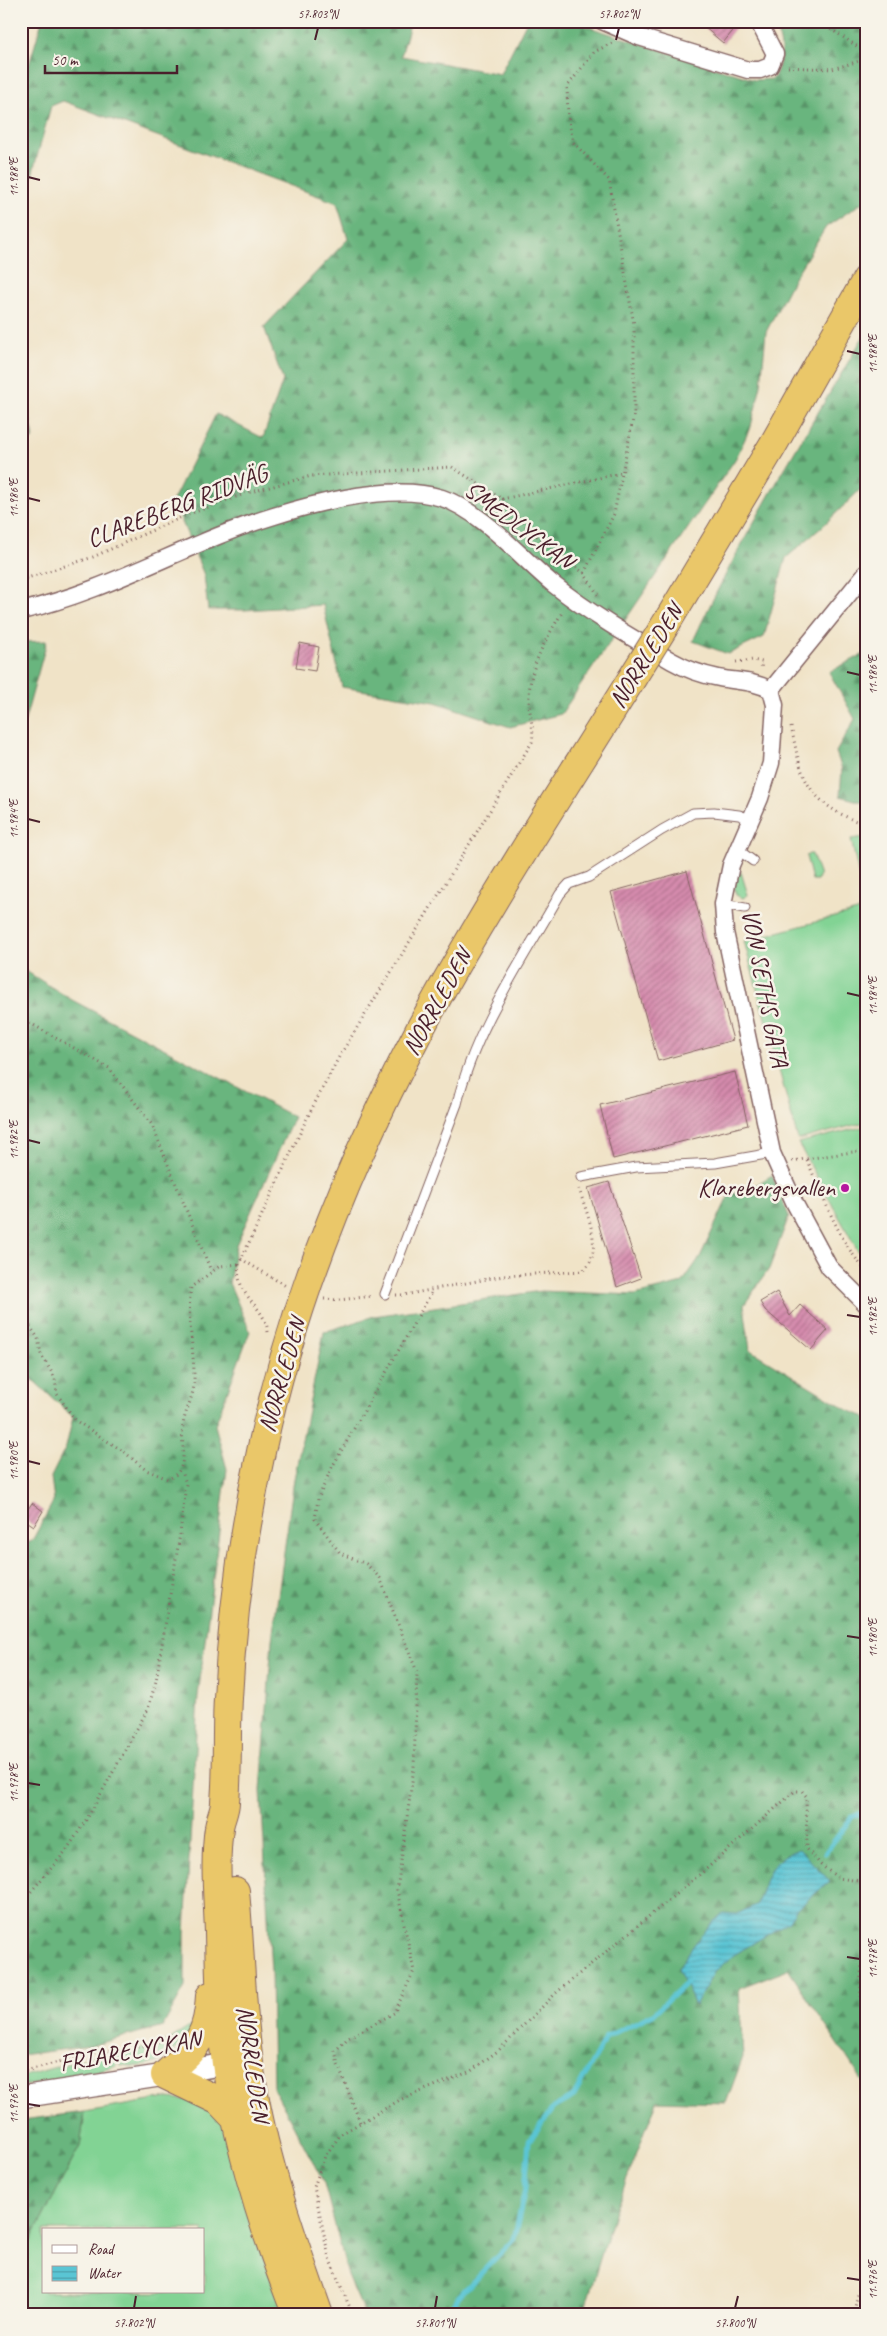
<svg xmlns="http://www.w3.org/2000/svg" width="887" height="2336" viewBox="0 0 887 2336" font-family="Caveat,sans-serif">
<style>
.grass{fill:#82d394;stroke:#667960;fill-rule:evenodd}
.forest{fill:url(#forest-firs);stroke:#5a6a54}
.water{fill:url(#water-rules);stroke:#527280}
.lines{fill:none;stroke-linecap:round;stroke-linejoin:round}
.stream{stroke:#5ac5d4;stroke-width:5}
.building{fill:url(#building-hatch)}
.service-casing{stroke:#846462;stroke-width:11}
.minor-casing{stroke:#846462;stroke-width:19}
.tertiary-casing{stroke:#846462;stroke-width:24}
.trunk-casing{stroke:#846462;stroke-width:30}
.path{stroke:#846462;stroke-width:3;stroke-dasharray:1 4;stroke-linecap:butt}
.service{stroke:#fff;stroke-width:9}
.minor{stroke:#fff;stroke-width:16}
.tertiary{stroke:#fff;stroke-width:21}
.trunk{stroke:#eac769;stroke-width:28}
.trunk-bridge-casing{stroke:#846462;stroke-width:30;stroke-linecap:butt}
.trunk-bridge{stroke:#eac769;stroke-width:28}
.ticks{fill:none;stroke:#4a1f2b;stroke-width:2}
.poi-dot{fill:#b5179e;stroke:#f7f3e8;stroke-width:2}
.labels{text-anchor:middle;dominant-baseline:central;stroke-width:5;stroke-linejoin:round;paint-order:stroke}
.street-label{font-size:25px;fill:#4a1f2b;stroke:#f7f3e8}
.poi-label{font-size:25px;fill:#4a1f2b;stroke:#f7f3e8;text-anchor:end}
.neatline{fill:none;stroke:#4a1f2b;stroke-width:2}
.ticks-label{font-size:12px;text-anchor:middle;fill:#4a1f2b}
</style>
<defs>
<pattern id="forest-firs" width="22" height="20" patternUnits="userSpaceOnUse" patternTransform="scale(1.25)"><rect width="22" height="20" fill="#69b57e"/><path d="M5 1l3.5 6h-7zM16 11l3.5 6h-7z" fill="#589367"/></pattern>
<pattern id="water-rules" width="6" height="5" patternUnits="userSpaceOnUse" patternTransform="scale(1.25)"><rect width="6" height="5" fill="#5ac5d4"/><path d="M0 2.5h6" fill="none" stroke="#4c9fac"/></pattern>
<pattern id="building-hatch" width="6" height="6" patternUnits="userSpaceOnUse" patternTransform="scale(1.25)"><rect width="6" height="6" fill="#d58bad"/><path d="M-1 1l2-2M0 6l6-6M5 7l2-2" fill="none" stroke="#af718d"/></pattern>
</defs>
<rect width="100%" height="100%" fill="#f7f3e8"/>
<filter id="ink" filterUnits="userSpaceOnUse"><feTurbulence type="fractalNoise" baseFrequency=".02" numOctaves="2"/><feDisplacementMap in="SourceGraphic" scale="10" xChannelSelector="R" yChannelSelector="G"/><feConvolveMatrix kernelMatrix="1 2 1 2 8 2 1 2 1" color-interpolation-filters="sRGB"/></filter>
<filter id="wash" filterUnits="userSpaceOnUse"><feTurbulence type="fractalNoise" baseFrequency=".0096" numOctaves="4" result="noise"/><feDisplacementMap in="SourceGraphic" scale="20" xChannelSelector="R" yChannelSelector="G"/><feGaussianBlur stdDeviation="1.12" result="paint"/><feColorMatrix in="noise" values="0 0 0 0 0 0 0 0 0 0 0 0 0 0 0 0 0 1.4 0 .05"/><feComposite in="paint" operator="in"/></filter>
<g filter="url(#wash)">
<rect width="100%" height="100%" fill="#f0e3c7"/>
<!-- grass -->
<path class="grass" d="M866,837V908L851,839Z
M809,854H812L820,876L817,880H812L806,856Z
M741,872L748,895L743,898L736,895L734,888L737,875Z
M861,910L866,929V1122L798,1140L744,941Z
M866,1126V1259L859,1253L798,1143Z
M199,2021L198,2027C171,2053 162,2071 121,2065L120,2061L116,2062L117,2065L71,2079L21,2086V2077L98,2055L133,2051L164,2043Z
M167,2098L204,2101L226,2118L286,2315H21V2259L80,2146L85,2112ZM44,2230H204V2292H44Z"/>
<!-- forest -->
<path class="forest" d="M42,21H411L401,56L500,74L527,21H570L755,80L773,79C784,59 784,41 771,21H866V200L826,227L794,278L766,332L761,385L751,426L736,458L561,714L510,727L435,702L342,687L323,605L246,610H208L204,575L173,500L216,414L263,438L283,380L264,327L348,239L337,203L63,101L51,106L21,215V92Z
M866,332V484L823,526L786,558L764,637L728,654L693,641C742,534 806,434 866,332Z
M27,403L34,438L21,448V404Z
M47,641L21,734V642Z
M866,653V803L840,796L842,769L836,752L855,719L829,672Z
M21,968L72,1000L294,1117L236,1245L229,1283L250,1331L215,1425L227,1469L198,1696L185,1933V1987L163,2026L90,2046L21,2055V1545L24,1546L33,1539L54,1500L51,1477L66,1447L73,1417L21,1369Z
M772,1175L789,1216L769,1269L744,1305L750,1350L850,1411L866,1417V1766L862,1777H866V2086L788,1969L739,1988L743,2057L726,2103L657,2101L614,2213L583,2315H365L348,2276L324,2183L273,2087L271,1972L261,1791L272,1640L294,1479L324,1332L374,1316L541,1291L635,1295L682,1283L700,1257L729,1195L756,1185Z
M85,2112L80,2146L21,2259V2120Z"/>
<!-- water -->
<path class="water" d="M799,1849L830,1881L797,1909L788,1922L734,1955L715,1971L695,2005L678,1969C691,1948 704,1929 723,1913L737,1914L757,1904C768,1876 768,1860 799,1849Z"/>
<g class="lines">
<!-- stream -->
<path class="stream" d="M825,1853L852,1817L866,1811
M449,2315L458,2297L514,2239L525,2189L529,2141L553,2108L574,2096L606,2037L653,2014L689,1980"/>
</g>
<g id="blocks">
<!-- building -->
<path class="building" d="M697,21H741L723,43Z
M300,643L319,647L315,671L296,668Z
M687,871L733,1040L658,1061L611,892Z
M735,1072L748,1125L613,1159L600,1105Z
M609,1182L641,1278L617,1287L588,1188Z
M777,1292L790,1316L800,1305L828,1330L811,1350L765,1310L760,1302Z
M32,1503L43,1511L34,1526L22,1518Z"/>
</g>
</g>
<g filter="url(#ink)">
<use href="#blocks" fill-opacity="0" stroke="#846462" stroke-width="1"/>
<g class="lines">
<!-- service casing -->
<g class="service-casing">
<path id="service" d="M737,849L753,861
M723,904L745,908
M581,1177L636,1167L715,1163L772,1153
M385,1294L457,1104C475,1028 522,961 560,894L569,884L589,877L662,830L693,813L714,812L739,815L750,819"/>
</g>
<!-- minor casing -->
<g class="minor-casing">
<path id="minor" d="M602,21L639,37L748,70H760L770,66L775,54L758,21
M21,611C110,591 188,542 274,516C322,501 393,483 442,498C482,511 521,558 553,584C589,613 632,638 672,661C686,669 703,675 719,678C739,682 751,680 771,690
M771,690L775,705L771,763L760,798L731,865L723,904L725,932L772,1153L795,1204L829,1267L866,1304
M771,690L866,573"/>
</g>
<!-- tertiary casing -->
<g class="tertiary-casing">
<path id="tertiary" d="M21,2097L165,2075L240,2061"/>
</g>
<!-- trunk casing -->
<g class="trunk-casing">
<path id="trunk" d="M664,627L773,445L866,280
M235,1891C241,1956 241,2023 253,2088C266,2165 293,2241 319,2315
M210,1996C208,2040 195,2047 165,2075L219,2101L237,2120
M297,2315C265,2234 238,2150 226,2063C220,2020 220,1976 219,1933C218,1899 214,1862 219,1828C220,1819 225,1811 225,1802C228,1768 226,1732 228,1698C232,1614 244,1529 262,1447C293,1302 350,1162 419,1031C483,911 559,796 631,680"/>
</g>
<!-- path -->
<path class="path" d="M818,21L866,52
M788,67L832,69L866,59
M502,499L622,473
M584,573L614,514L634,414V325L609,180L573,142L568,116L567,87L594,52L612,43
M21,580L93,557L184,516L247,493L311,476L452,467L502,499L528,528L558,554L584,573L598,595
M736,662L753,660L762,662L761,669
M791,727C800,766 801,790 837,812C847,817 855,822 866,823
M21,1018L109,1068L152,1125L211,1271
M807,1160C821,1192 841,1246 866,1270
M792,1161L866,1150
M241,1259L286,1286
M396,1295H404L503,1276L582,1271C606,1254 586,1212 579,1189
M324,1299L339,1300L373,1296
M21,1322L29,1325L38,1338L41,1354L55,1378L57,1394L76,1421L123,1451L146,1470L168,1479C191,1470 180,1445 183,1425C185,1411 193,1398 194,1384C195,1351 186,1319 191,1287L220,1266L239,1264
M268,1332C264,1303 234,1297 239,1264L307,1118L339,1057L532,742C535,727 528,712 529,696C530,665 547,637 563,611
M21,1903L66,1851L88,1817L148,1709L156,1681L180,1534L186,1484L182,1471
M866,1937C858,1979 860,2005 866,2047
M21,2072L93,2053L147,2046L172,2035
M360,2122L338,2065L335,2051L348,2038L394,2013L414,1971L397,1890L414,1767L417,1672L380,1578L366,1564L340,1553L315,1519L318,1499L331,1469L433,1290
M353,2315L329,2258L314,2187L325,2156L341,2134L400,2100L471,2071L499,2050L556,1993L704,1871L795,1791H802L806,1796L807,1849L821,1865L838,1878L866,1882
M853,2315L866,2261"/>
<!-- service -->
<use href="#service" class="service"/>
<!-- minor -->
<use href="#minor" class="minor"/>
<!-- tertiary -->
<use href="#tertiary" class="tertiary"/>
<!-- trunk -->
<use href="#trunk" class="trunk"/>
<!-- trunk-bridge casing -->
<g class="trunk-bridge-casing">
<path id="trunk-bridge" d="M631,680L664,627"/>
</g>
<!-- trunk-bridge -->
<use href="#trunk-bridge" class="trunk-bridge"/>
</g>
</g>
<!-- ticks -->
<path class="ticks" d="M315,40L318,28M616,40L619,28M28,177L40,180M847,351L860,354M28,498L40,501M847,672L860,675M28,819L40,822M847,993L860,996M28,1140L40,1143M847,1315L860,1317M28,1461L40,1464M847,1636L860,1638M28,1783L40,1785M847,1957L860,1959M28,2104L40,2106M847,2278L860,2280M134,2308L136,2296M435,2308L437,2296M735,2308L738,2296"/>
<!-- markers -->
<circle class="poi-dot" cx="845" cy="1188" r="5"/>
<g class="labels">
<!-- street labels -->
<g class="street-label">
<text transform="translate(177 506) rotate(-21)">CLAREBERG RIDVÄG</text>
<text transform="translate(519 525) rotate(37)">SMEDLYCKAN</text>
<text transform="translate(646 656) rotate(-58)">NORRLEDEN</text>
<text transform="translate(765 988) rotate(79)">VON SETHS GATA</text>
<text transform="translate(437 1002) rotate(-61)">NORRLEDEN</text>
<text transform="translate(282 1375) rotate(-74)">NORRLEDEN</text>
<text transform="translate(130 2051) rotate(-10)">FRIARELYCKAN</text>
<text transform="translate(253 2064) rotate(82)">NORRLEDEN</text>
</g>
<!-- poi labels -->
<g class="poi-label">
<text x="835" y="1188">Klarebergsvallen</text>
</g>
</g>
<!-- margin -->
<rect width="887" height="2336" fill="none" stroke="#f7f3e8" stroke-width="55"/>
<!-- legend -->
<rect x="42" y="2228" width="162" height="65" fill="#f7f3e8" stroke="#b29e9c"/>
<rect x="52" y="2245" width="25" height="8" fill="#ffffff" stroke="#b29e9c"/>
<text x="88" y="2254" font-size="15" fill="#4a1f2b">Road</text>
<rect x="52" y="2266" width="25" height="15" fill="url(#water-rules)" stroke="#b29e9c"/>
<text x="88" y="2278" font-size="15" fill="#4a1f2b">Water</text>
<!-- scale -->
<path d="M45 65v8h132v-8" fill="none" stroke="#4a1f2b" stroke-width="2.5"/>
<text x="52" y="65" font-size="15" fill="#4a1f2b" stroke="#f7f3e8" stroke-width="4" paint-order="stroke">50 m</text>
<rect x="28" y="28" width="832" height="2280" class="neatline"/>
<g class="ticks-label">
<text x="318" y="18">57.803°N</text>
<text x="619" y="18">57.802°N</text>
<text transform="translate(14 177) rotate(-90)" y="4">11.988°E</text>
<text transform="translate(873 354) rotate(-90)" y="4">11.988°E</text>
<text transform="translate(14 498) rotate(-90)" y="4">11.986°E</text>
<text transform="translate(873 675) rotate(-90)" y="4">11.986°E</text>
<text transform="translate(14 819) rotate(-90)" y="4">11.984°E</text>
<text transform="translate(873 996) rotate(-90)" y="4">11.984°E</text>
<text transform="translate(14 1140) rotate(-90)" y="4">11.982°E</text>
<text transform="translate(873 1317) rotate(-90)" y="4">11.982°E</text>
<text transform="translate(14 1461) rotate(-90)" y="4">11.980°E</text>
<text transform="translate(873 1638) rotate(-90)" y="4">11.980°E</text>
<text transform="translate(14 1783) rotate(-90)" y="4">11.978°E</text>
<text transform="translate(873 1959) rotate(-90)" y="4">11.978°E</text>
<text transform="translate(14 2104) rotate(-90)" y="4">11.976°E</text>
<text transform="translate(873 2280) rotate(-90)" y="4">11.976°E</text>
<text x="134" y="2327">57.802°N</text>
<text x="435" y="2327">57.801°N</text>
<text x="735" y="2327">57.800°N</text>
</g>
</svg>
